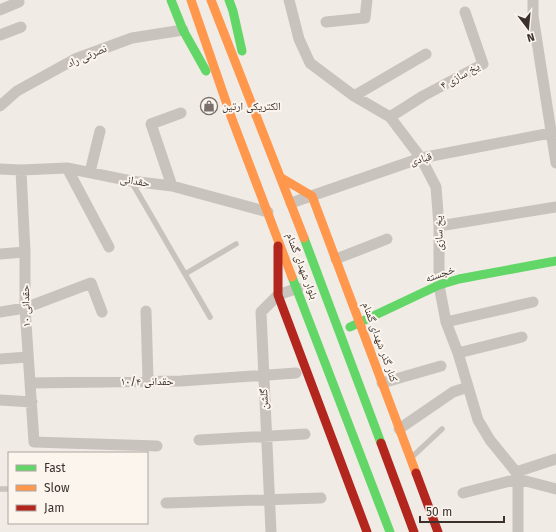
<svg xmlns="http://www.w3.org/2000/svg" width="556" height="532" viewBox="0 0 556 532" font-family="'Fira Sans','Noto Naskh Arabic',sans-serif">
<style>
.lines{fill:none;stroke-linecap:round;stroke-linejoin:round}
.lane{stroke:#c9c3be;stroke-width:5.5}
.street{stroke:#c9c3be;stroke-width:11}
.fast{stroke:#63d668;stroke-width:9}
.slow{stroke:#ff974d;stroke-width:9}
.jam{stroke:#b3261e;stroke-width:9}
.labels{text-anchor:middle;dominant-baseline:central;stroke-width:4;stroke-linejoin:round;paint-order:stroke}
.street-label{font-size:11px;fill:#3b302b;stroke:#fbf5ee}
.poi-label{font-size:11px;fill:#3b302b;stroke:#fbf5ee;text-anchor:start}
</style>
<rect width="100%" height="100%" fill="#f0ebe5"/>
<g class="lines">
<!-- lane -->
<path class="lane" d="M131,181L210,317
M185,274L236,244
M412,457L442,429
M0,489H9"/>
<!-- street -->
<path class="street" d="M289,0L299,39L310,63L354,96L390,117L421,158L436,187L439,226V285L446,322L458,353L478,420L490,440L516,472L518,479V532
M533,0V16L556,163
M0,10L19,2
M326,22L365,18L367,0
M0,35L21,27
M354,96L426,54
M0,106L17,91L75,59L132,38L183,30
M390,117L423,96L483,64L465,12
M67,168L109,247
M0,169L21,170L67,168L131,181L172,186L268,212
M21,170L25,252V308L34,442L157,446
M90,172L100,131
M172,186L151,124L181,113
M291,203L421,158L556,132
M439,226L556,207
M0,254L25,252
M336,259L387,239
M146,311L148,380
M0,312L25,308L91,283L102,312
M446,322L533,302
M458,353L522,337
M0,359L28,357
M30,383L181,381L296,373
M382,383L441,366
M0,400L32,402
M399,429L453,392L468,387
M199,440L305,434
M516,472L556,459
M463,493L518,479L556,489
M166,503L321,498
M271,532L261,312L278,295L298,288"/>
<!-- fast -->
<path class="fast" d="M171,0L183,30L206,71
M229,0L233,11L242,51
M304,238L381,443
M292,277L390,532
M350,327L439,285L459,279L556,261"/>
<!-- slow -->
<path class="slow" d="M191,0L232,119L292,277
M211,0L304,238
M280,177L312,196L416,473"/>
<!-- jam -->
<path class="jam" d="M278,246V295L367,532
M381,443L414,532
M416,473L438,532"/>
</g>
<!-- icons -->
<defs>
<g id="shop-ring" transform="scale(0.9)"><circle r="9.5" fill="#fbf5ee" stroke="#7a716c" stroke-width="1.5"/><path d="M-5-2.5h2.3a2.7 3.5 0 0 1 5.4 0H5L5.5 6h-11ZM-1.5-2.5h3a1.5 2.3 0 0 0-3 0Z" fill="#7a716c"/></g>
</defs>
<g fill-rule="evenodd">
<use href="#shop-ring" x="209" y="106"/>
</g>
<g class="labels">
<!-- street labels -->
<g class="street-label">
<text transform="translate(87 56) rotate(-23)">نصرتی راد</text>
<text transform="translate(460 76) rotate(-29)">یخ سازی ۴</text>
<text transform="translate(421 159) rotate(-15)">قبادی</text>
<text transform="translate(135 181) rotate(9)">حقدانی</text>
<text transform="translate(439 233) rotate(-91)">یخ سازی</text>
<text transform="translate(302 266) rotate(69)">بلوار شهدای گمنام</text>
<text transform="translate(440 274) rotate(-19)">خجسته</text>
<text transform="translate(26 306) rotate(-92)">حقدانی ۱۰</text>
<text transform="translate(380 342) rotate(70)">کنار گذر شهدای گمنام</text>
<text x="147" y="381">حقدانی ۱۰/۴</text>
<text transform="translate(264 399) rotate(-92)">گلشن</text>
</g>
<!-- poi labels -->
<g class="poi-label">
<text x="222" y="106">الکتریکی ارتین</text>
</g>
</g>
<!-- legend -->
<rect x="8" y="452" width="140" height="72" fill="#fbf5ee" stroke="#aea6a0"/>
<rect x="16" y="465" width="20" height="6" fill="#63d668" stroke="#aea6a0"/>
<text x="44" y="472" font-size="12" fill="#3b302b">Fast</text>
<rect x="16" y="485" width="20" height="6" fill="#ff974d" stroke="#aea6a0"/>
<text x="44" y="492" font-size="12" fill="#3b302b">Slow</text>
<rect x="16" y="505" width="20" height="6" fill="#b3261e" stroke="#aea6a0"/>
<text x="44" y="512" font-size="12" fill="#3b302b">Jam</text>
<!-- north arrow -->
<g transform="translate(528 28) rotate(164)" stroke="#fbf5ee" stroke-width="3" paint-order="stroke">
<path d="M0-3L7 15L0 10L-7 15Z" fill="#3b302b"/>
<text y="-6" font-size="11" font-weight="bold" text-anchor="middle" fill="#3b302b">N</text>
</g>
<!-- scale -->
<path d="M420 516v6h84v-6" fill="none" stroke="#3b302b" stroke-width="2"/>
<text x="426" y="516" font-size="12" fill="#3b302b" stroke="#fbf5ee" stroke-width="3" paint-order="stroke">50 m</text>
</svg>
